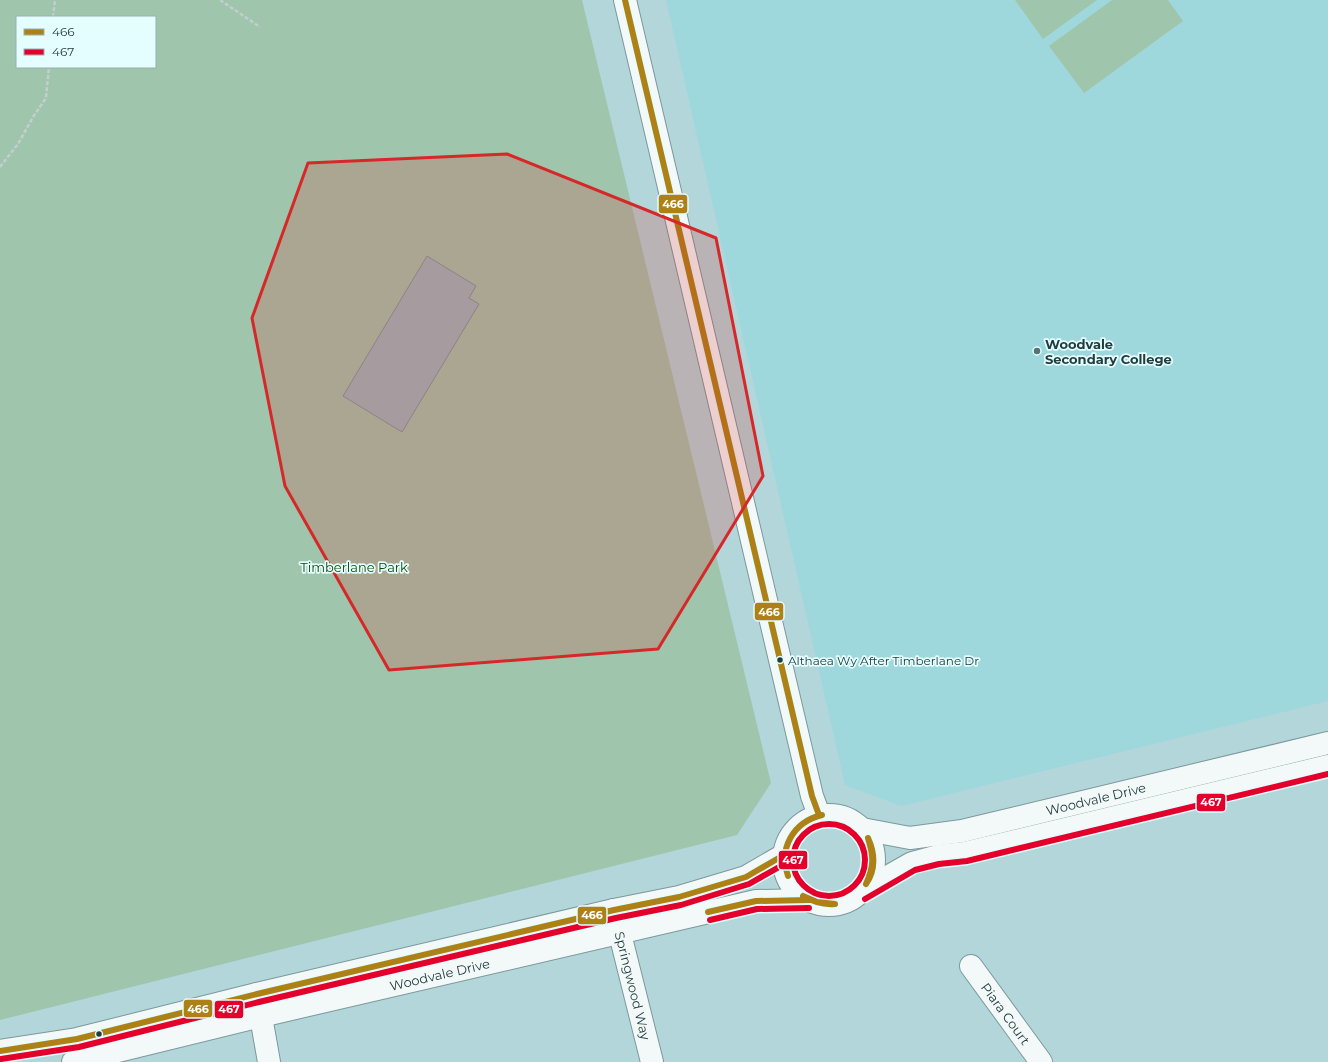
<svg xmlns="http://www.w3.org/2000/svg" width="1328" height="1062" viewBox="0 0 1328 1062" font-family="Montserrat,sans-serif">
<style>
.built{fill:#9ed8dd}
.green{fill:#9fc6ad;fill-rule:evenodd}
.building{fill:#9ab9bf;stroke:#7d989d}
.lines{fill:none;stroke-linecap:round;stroke-linejoin:round}
.street-casing{stroke:#7c989b;stroke-width:24}
.secondary-casing{stroke:#7c989b;stroke-width:24}
.path{stroke:#c3cecf;stroke-width:2.5;stroke-dasharray:4 2;stroke-linecap:butt}
.street{stroke:#f3f9f9;stroke-width:22}
.secondary{stroke:#f3f9f9;stroke-width:22}
.bus-1-casing{stroke:#e4fdfe;stroke-width:9}
.bus-2-casing{stroke:#e4fdfe;stroke-width:9}
.bus-1{stroke:#ad8116;stroke-width:6}
.bus-2{stroke:#e4002b;stroke-width:6}
.marked{fill:#d62828;fill-opacity:0.2;stroke:#d62828;stroke-width:3;stroke-linejoin:round}
.poi-dot{fill:#557375;stroke:#e4fdfe;stroke-width:1.5}
.bus-dot{fill:#233d3f;stroke:#e4fdfe;stroke-width:1.5}
.labels{text-anchor:middle;dominant-baseline:central;stroke-width:3.5;stroke-linejoin:round;paint-order:stroke}
.bus-label{font-size:12px;fill:#233d3f;stroke:#e4fdfe;text-anchor:start}
.poi-label{font-size:13px;font-weight:bold;fill:#233d3f;stroke:#e4fdfe;text-anchor:start}
.park-label{font-size:13px;fill:#0e4a06;stroke:#e4fdfe}
.street-label{font-size:13px;fill:#233d3f;stroke:#e4fdfe}
.line-badge{stroke:#e4fdfe;stroke-width:1.5}
.badge-label{font-size:11px;text-anchor:middle;font-weight:bold;fill:#fff}
</style>
<rect width="100%" height="100%" fill="#b2d6d9"/>
<!-- built -->
<path class="built" d="M666,0H1328V701L901,806L845,785Z"/>
<!-- green -->
<path class="green" d="M0,0H582L771,783L737,835L0,1020ZM17,17H155V67H17Z
M1015,0H1097L1043,39Z
M1112,0H1168L1183,21L1084,93L1049,46Z"/>
<!-- building -->
<path class="building" d="M427,256L476,286L469,298L479,304L402,432L343,396Z"/>
<g class="lines">
<!-- street casing -->
<g class="street-casing">
<g id="street">
<path d="M625,0L812,796L819,815"/>
<path id="s1" d="M614,910L652,1062"/>
<path id="s2" d="M971,966L1041,1062"/>
<path d="M257,994L269,1062"/>
</g>
</g>
<!-- secondary casing -->
<g class="secondary-casing">
<g id="secondary">
<circle cx="829" cy="860" r="45"/>
<path id="s3" d="M862,829L910,838L962,831L1328,743"/>
<path d="M861,892L912,863L938,856L965,853L1328,766"/>
<path d="M0,1051L77,1039L257,994L614,910L679,897L746,877L784,855"/>
<path id="s4" d="M73,1062L261,1016L756,901L809,900"/>
</g>
</g>
<!-- path -->
<path class="path" d="M220,0L260,27
M53,17L55,0
M0,167L18,144L33,117L46,98L49,67"/>
<!-- street -->
<use href="#street" class="street"/>
<!-- secondary -->
<use href="#secondary" class="secondary"/>
<!-- bus-1 casing -->
<g class="bus-1-casing">
<path id="bus-1" d="M625,0L812,796L819,815
M788,876C778,849 793,822 822,815
M866,884C874,866 874,857 868,838
M866,884C876,870 875,853 868,838
M803,896L817,902L835,904
M803,896C813,902 823,905 835,904
M708,912L756,901L809,900
M0,1051L77,1039L257,994L614,910L679,897L746,877L784,855"/>
</g>
<!-- bus-2 casing -->
<g class="bus-2-casing">
<path id="bus-2" d="M793 860a36 36 0 1 1 72 0a36 36 0 1 1-72 0Z
M865,899L915,870L939,864L967,861L1328,774
M710,920L757,909L809,908
M1,1059L79,1047L259,1002L616,918L681,905L749,884L788,862"/>
</g>
<!-- bus-1 -->
<use href="#bus-1" class="bus-1"/>
<!-- bus-2 -->
<use href="#bus-2" class="bus-2"/>
</g>
<!-- marked area -->
<path class="marked" d="M507,154L716,238L763,476L658,649L389,670L285,486L252,318L308,163Z"/>
<!-- markers -->
<circle class="poi-dot" cx="1037" cy="351" r="4"/>
<g class="bus-dot">
<circle cx="780" cy="660" r="3.5"/>
<circle cx="99" cy="1034" r="3.5"/>
</g>
<g class="labels">
<!-- bus labels -->
<g class="bus-label">
<text x="788" y="660">Althaea Wy After Timberlane Dr</text>
</g>
<!-- poi labels -->
<g class="poi-label">
<text x="1045" y="344">Woodvale<tspan x="1045" dy="15">Secondary College</tspan></text>
</g>
<!-- park labels -->
<g class="park-label">
<text x="354" y="567">Timberlane Park</text>
</g>
<!-- street labels -->
<g class="street-label">
<text stroke="none"><textPath href="#s3" startOffset="239">Woodvale Drive</textPath></text>
<text stroke="none"><textPath href="#s4" startOffset="377">Woodvale Drive</textPath></text>
<text stroke="none"><textPath href="#s1" startOffset="78">Springwood Way</textPath></text>
<text stroke="none"><textPath href="#s2" startOffset="59">Piara Court</textPath></text>
</g>
</g>
<g class="line-badge">
<rect x="658" y="194" width="30" height="20" rx="4" fill="#ad8116"/>
<rect x="754" y="602" width="30" height="19" rx="4" fill="#ad8116"/>
<rect x="1196" y="793" width="30" height="19" rx="4" fill="#e4002b"/>
<rect x="778" y="850" width="30" height="20" rx="4" fill="#e4002b"/>
<rect x="577" y="906" width="30" height="19" rx="4" fill="#ad8116"/>
<rect x="183" y="999" width="30" height="19" rx="4" fill="#ad8116"/>
<rect x="214" y="1000" width="30" height="19" rx="4" fill="#e4002b"/>
</g>
<g class="badge-label">
<text x="673" y="208">466</text>
<text x="769" y="616">466</text>
<text x="1211" y="806">467</text>
<text x="793" y="864">467</text>
<text x="592" y="919">466</text>
<text x="198" y="1013">466</text>
<text x="229" y="1013">467</text>
</g>
<!-- legend -->
<rect x="16" y="16" width="140" height="52" fill="#e4fdfe" stroke="#97b0b2"/>
<rect x="24" y="29" width="20" height="6" fill="#ad8116" stroke="#97b0b2"/>
<text x="52" y="36" font-size="12" fill="#233d3f">466</text>
<rect x="24" y="49" width="20" height="6" fill="#e4002b" stroke="#97b0b2"/>
<text x="52" y="56" font-size="12" fill="#233d3f">467</text>
</svg>
